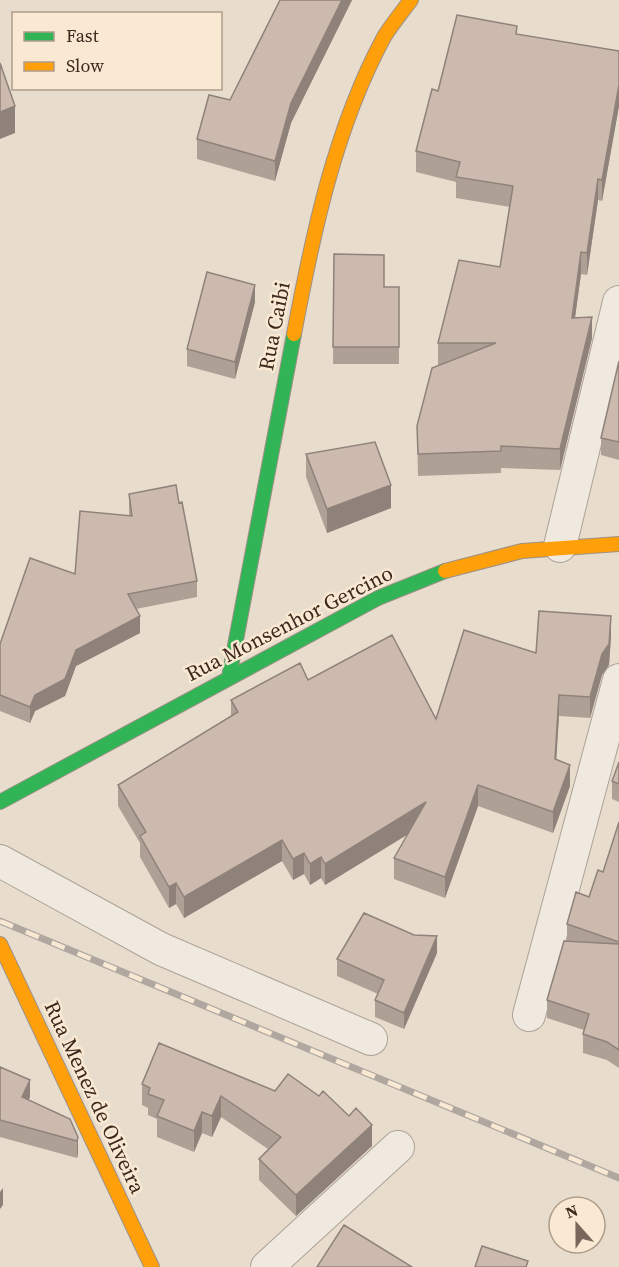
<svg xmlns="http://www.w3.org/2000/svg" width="619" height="1267" viewBox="0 0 619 1267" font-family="'Source Serif 4',serif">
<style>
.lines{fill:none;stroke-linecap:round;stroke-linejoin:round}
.street-casing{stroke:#ada296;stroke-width:34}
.fast-casing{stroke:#9d9186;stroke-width:16}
.slow-casing{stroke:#9d9186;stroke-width:16}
.street{stroke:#efe9e0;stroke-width:32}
.fast{stroke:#30b455;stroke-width:14}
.slow{stroke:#ff9f0a;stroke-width:14}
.rail-casing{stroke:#afa7a0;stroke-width:7}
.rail{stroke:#f9e9d3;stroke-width:4.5;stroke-dasharray:14;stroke-linecap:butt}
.wall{fill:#afa096}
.shaded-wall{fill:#8f827a}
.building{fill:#ccbaae;stroke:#8f827a;stroke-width:1.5}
.labels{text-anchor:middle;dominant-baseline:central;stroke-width:5;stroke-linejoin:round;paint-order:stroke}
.street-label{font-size:21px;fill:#3d281d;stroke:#f9e9d3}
</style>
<rect width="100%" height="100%" fill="#e8ddcd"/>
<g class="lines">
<!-- street casing -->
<g class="street-casing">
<path id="street" d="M560,546L619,302
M0,861L161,949L371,1039
M529,1015L619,680
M267,1267L398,1147"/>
</g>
<!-- fast casing -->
<g class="fast-casing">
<path id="fast" d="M229,677L294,334
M0,802L378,598L445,571"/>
</g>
<!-- slow casing -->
<g class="slow-casing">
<path id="slow" d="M294,334C313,233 335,128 384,37C392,24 402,12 411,0
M445,571L522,551L619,544
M0,944L152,1267"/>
</g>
<!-- street -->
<use href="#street" class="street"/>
<!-- fast -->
<use href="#fast" class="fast"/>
<!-- slow -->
<use href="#slow" class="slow"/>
<!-- rail casing -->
<g class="rail-casing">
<path id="rail" d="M0,921L619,1178"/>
</g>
<!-- rail -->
<use href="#rail" class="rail"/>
</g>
<!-- wall -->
<path class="wall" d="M280,0H352L291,123L275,181L197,159V139L230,100Z
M517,34L619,51V106L602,201L598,200L587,275L581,274L575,318L592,338L560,470L501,468V473L418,476L417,426L441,365H438V343L500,267L510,207L456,198V182L416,172V151L438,91Z
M334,254L384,287H399V364H333Z
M255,302L235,379L187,366V349Z
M619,361V460L601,455V438Z
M306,454L391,508L327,533L306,477Z
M129,494L197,581V597L136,609L140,633L76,666L65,696L35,711L30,723L0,711V644L75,574L129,515Z
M611,637L609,665L602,675L590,718L559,716L556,760L570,786L553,833L478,806L445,898L394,879V858L407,835L325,885L321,878L310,885L304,874L293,880L282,861L184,918L176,904L169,908L140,857V843L118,806V785L231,717V700L308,680L436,719L536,653Z
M619,762V802L612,799V781Z
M619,822V1068L607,1060L583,1053V1034L584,1030L547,1018V1000L567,941V924L589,897L603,872Z
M437,953L404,1029L375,1017V1000L378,994L337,976V959Z
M159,1043L372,1146L296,1216L259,1180V1159L268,1149L221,1117L212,1137L202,1133L194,1152L157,1137V1119L148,1115V1108L142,1105V1084Z
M0,1067L30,1097L28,1100L78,1137V1154L77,1158L0,1137Z"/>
<!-- shaded-wall -->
<path class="shaded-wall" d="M342,0H352L291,123L275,181V161L291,103Z
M619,85V106L602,201V180Z
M15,106V133L0,139V112Z
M598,179V200L587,275V253Z
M581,252V274L572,339V318Z
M255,285V302L235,379V362Z
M592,317V338L560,470V449Z
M391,485V508L327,533V509Z
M140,616V633L76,666L65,696L35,711L30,723V707L35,695L76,650Z
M611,616V637L609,665L602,675L590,718V697Z
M559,695V716L555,780V759Z
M570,765V786L553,833V812Z
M478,785V806L445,898V877Z
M426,802V823L325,885V864Z
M282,840V861L184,918V897Z
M304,853V874L293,880V859Z
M321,857V878L310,885V864Z
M176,883V904L169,908V887Z
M437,936V953L404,1029V1013Z
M30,1080V1097L22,1114V1097Z
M221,1096V1117L212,1137V1116Z
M202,1112V1133L194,1152V1131Z
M372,1125V1146L296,1216V1195Z
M78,1137V1154L77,1158V1141Z
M3,1188V1205L0,1209V1192Z"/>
<!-- building -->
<path class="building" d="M280,0H342L291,103L275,161L197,139L209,95L230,100Z
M457,15L517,26L516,34L619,51V85L602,180L598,179L587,253L581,252L572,318L592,317L560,449L501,446V451L418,454L417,426L432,368L496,343H438L459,260L500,267L513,186L456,177L460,162L416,151L432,89L438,91Z
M0,63L15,106L0,112Z
M334,254L384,255V287H399V347H333Z
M207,272L255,285L235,362L187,349Z
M619,361V442L601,438Z
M375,442L391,485L327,509L306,454Z
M176,485L179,503L182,502L197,581L128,594L140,616L76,650L65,679L35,695L30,707L0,695V644L30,558L75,574L80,511L132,516L129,494Z
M539,611L611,616L609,644L602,654L590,697L559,695L555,759L570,765L553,812L478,785L445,877L394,858L426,802L325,864L321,857L310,864L304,853L293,859L282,840L184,897L176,883L169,887L140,836L146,832L118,785L238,712L231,700L300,663L308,680L392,635L436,719L464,630L536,653Z
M619,762V784L612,781Z
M619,822V942L567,924L576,892L589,897L598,870L603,872Z
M364,913L414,935L437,936L404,1013L375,1000L384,980L337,959Z
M564,941L619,944V1050L607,1042L583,1034L589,1014L547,1000Z
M159,1043L275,1091L288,1074L319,1096L323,1091L349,1116L356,1108L372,1125L296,1195L259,1159L281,1137L221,1096L212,1116L202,1112L194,1131L157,1116L164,1100L148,1094L150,1088L142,1084Z
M0,1067L30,1080L22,1097L70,1119L78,1137L77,1141L0,1120Z
M344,1225L412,1267H317Z
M482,1246L528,1261L526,1267H475Z"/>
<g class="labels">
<!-- street labels -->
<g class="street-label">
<text transform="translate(274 326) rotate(-79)">Rua Caibi</text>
<text transform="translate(289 623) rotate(-27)">Rua Monsenhor Gercino</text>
<text transform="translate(95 1097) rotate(65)">Rua Menez de Oliveira</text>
</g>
</g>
<!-- legend -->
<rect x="12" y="12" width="210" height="78" fill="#f9e9d3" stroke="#ae9c8a" stroke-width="1.5"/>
<rect x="24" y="32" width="30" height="9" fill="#30b455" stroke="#ae9c8a" stroke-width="1.5"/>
<text x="66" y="42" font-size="18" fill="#3d281d">Fast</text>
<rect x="24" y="62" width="30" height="9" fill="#ff9f0a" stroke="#ae9c8a" stroke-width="1.5"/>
<text x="66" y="72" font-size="18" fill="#3d281d">Slow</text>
<!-- north arrow -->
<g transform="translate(577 1225) rotate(339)"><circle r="28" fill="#f9e9d3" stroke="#ae9c8a" stroke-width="1.5"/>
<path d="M0-4.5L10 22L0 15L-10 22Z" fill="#79675b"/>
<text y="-9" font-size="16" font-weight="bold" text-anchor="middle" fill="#3d281d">N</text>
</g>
</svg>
